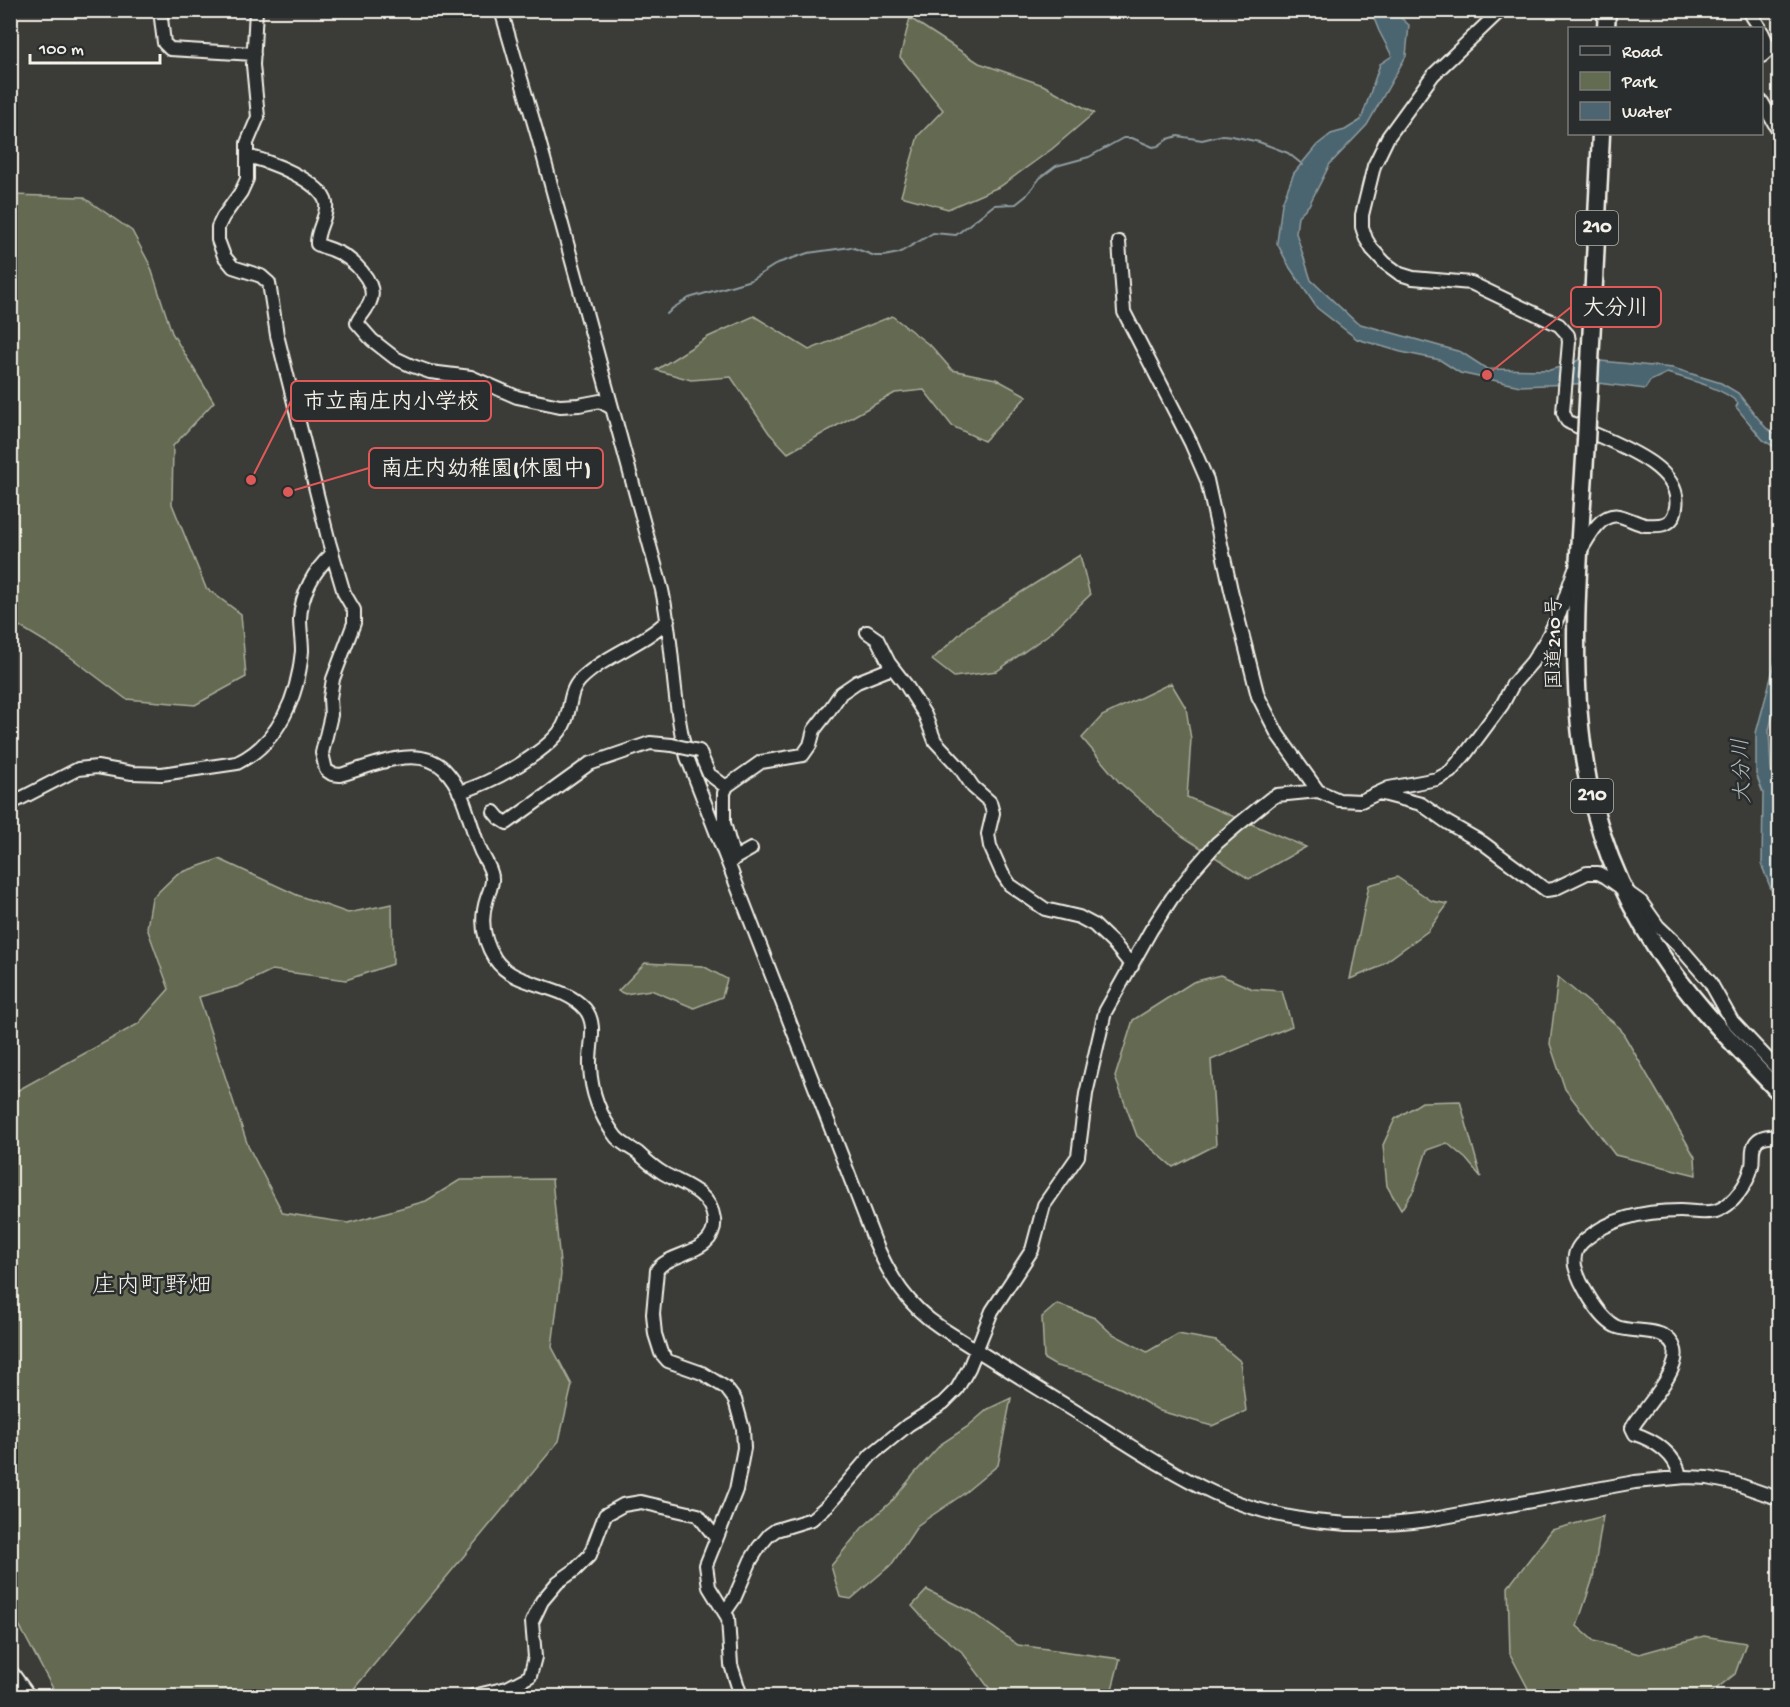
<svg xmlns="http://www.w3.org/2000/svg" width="1790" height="1707" viewBox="0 0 1790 1707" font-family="'Gochi Hand','Klee One',sans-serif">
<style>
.green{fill:#636b51;stroke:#acae9c;stroke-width:1.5}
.water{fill:#4c6570;stroke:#8f9da0;stroke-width:1.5}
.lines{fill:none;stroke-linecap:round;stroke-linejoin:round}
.stream{stroke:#8f9da0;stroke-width:2}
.minor-casing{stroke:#f4f1e8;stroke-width:16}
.highway-casing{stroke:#f4f1e8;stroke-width:21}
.minor{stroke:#2a2d2e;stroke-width:12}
.highway{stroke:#2a2d2e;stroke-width:16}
.minor-bridge-casing{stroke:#f4f1e8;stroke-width:16;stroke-linecap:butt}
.highway-bridge-casing{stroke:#f4f1e8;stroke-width:21;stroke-linecap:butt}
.minor-bridge{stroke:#2a2d2e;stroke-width:12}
.highway-bridge{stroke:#2a2d2e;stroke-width:16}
.labels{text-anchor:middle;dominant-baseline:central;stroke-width:5;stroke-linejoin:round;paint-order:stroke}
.shield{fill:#2a2d2e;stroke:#b7b6b0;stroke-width:1.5}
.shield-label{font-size:20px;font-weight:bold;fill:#f4f1e8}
.street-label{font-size:21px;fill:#f4f1e8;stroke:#2a2d2e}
.water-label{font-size:22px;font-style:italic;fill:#b1b9b8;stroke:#2a2d2e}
.quarter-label{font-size:24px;fill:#f4f1e8;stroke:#2a2d2e}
.leader{fill:none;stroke:#de5a58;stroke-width:2}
.callout-dot{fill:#de5a58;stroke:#2a2d2e;stroke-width:2}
.callout{fill:#2a2d2e;stroke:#de5a58;stroke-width:2}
.callout-label{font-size:22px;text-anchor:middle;font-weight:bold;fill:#f4f1e8}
</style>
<rect width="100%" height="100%" fill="#3b3b37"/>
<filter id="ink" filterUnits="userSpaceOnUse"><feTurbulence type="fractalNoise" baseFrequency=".0167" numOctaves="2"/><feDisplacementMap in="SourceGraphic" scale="12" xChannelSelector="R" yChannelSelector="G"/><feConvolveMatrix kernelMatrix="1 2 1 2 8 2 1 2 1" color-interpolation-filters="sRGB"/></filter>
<g filter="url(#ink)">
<!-- green -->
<path class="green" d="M910,18L979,63L1043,85L1094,113L1052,149L1001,186L948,209L901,196L918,136L943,110L900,57Z
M11,195L83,197L132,231L150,265L172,333L214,402L173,446L172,504L206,588L241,614L246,677L195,705L126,699L69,656L11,621Z
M754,316L809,350L892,316L932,347L952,370L996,379L1027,396L984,441L952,426L924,390L895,393L788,453L769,433L731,377L691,380L656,370L708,337Z
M1080,555L1090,595L1049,634L997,671L954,677L932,660L968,626Z
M1171,683L1186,708L1191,739L1187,797L1306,847L1249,879L1182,836L1119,782L1082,738L1102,716Z
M219,859L297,895L348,913L392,904L393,964L346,980L272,970L239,986L199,997L248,1146L283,1213L348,1223L426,1201L460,1180L552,1179L561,1274L552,1347L572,1385L559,1441L348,1696H57L11,1610V1094L138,1024L169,989L147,928L152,898L177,874Z
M1397,877L1432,901L1448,904L1428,931L1377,968L1350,979L1369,885Z
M645,963L703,966L727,979L722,997L694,1008L651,990L625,994L618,991Z
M1220,975L1253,989L1282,991L1292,1026L1211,1060L1216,1145L1173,1167L1137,1136L1115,1077L1133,1020L1193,982Z
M1558,977L1620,1028L1695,1157L1696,1175L1615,1155L1565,1089L1550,1044Z
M1460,1101L1481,1177L1466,1159L1447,1143L1427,1150L1414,1190L1401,1210L1387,1186L1383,1145L1395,1119L1422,1102Z
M1057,1304L1095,1318L1111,1333L1147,1352L1178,1334L1216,1341L1240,1361L1246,1411L1212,1426L1160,1411L1122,1389L1089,1374L1056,1366L1044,1359L1042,1317Z
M1011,1398L998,1465L962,1495L918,1525L892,1564L851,1599L840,1597L831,1566L862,1528L893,1500L914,1474L941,1444L967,1427L988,1409Z
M1603,1516L1593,1578L1577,1626L1594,1641L1639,1654L1704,1636L1746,1643L1735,1674L1707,1696H1532L1510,1654L1508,1587L1552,1530Z
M927,1590L971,1612L1018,1645L1120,1659L1111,1693L1107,1696H995L962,1652L931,1627L912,1606Z"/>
<!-- water -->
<path class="water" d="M1371,11H1393L1409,25L1406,56L1367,125L1330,164L1309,205L1298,216L1296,233L1311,280L1357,323L1461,352L1487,369L1550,370L1573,363L1580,359L1673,368L1721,383L1738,393L1766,428L1779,436V450L1763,440L1736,407L1738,403C1723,388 1687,379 1667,373L1650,381L1645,389L1598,383L1520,386L1460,373L1440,360L1401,352L1357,339L1317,308L1290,268L1277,243L1282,203L1294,173L1317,145L1331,134L1345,130L1361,120L1380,64L1392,56L1379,31Z
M1779,648V690L1769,730L1771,767L1778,811L1775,828L1779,848V903L1771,889L1762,866L1763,793L1756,774V733Z"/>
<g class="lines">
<!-- stream -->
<path class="stream" d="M667,314L673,308L689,298L751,280L778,263L808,253L851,247L875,256H884L899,253L933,233L956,235L994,205L1016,204L1026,196L1040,178L1056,166L1089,157L1123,138H1132L1153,147L1158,146L1168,139L1178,136L1202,140L1223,135L1232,136L1259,142L1288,153L1303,165"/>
<!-- minor casing -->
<g class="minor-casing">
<path id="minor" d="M160,10L164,43L170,49L254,54
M256,10L253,65L258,117L247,143V179L241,192L223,217L218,227V240L224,256L233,267L261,276L269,283L277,335L329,542L344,593L354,610V623L333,679L330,698L331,715L322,753L326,770L332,774L340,775C370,767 417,743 444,769C466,791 469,825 481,852C485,860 491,868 492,877C493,884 489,892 487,898C480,919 483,940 495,959C515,989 562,982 585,1009C598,1024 589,1047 590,1066C591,1092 600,1116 616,1137C622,1144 631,1148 638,1153C646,1160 653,1167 663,1173C683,1185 710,1191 714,1219C718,1255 669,1251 657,1270L653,1314L655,1334L661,1353L668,1361L702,1373L726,1388L735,1400L743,1429L744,1448L736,1490L706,1565L709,1587L728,1618L731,1665L741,1696
M501,10L538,137L662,590C674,645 672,703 687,757L875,1242C890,1277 908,1306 940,1327C990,1359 1041,1390 1091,1421C1131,1446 1171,1473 1214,1493C1280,1523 1357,1530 1428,1520L1635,1482L1686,1477L1708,1478L1737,1484L1780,1499
M1501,10L1433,75L1388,137L1374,166L1362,215V227L1366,239L1372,249L1385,263L1400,274L1413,278L1471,283L1559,325L1568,335L1569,342L1563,412L1567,421C1596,438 1684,461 1676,507C1675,515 1672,522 1664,524C1658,526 1651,525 1645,525C1636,523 1628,518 1619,516C1600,512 1588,539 1580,552
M1748,10L1760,28
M1762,32L1770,49L1762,56
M1762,102L1780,133
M248,157C267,159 322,182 326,203C328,216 316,230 317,244C322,247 329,248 335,251C351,257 379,283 370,302C367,310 360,315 357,323L372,340L395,358L410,365L430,372L471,377L517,397L560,406L579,405L600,401L612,408
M1119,242L1124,312L1191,443L1207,480L1231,590L1258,696L1278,735L1318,791L1339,800L1361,801L1389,788L1437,779L1450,772L1467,752L1502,705L1513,684L1532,662L1546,640L1560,613L1574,571
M867,632L877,639L889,663L906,685L925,715L935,741L960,768L973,787L990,802L993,813L988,834L990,846L1002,873L1010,885L1045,909L1079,917L1094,925L1115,945L1132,966
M699,751L709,774L726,787
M459,792C487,786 555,749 565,722C571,708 569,691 580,680C605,655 642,645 668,620
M1379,793L1421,804L1448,823L1483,843L1546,890L1554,889L1587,873H1598L1606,877L1641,902L1658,926L1678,945L1710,982L1732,1021L1780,1072
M10,804L78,769L97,767L132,773L162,774L237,763C279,743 298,696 302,651C302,641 300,630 300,619C301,594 314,570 332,554
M494,812L499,818L507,823L589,764L650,743L672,745
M733,860V855L724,823V793L727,786L761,762L803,755L810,745L814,730L828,712L841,693L857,682L892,668
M728,862L751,849
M1680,1477C1677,1455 1654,1440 1635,1434L1632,1428C1642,1410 1681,1371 1675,1350C1668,1324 1632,1335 1615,1326C1599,1318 1579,1283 1575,1266C1573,1254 1577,1246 1586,1239C1612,1217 1647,1211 1680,1211C1691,1211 1705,1214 1716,1211C1734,1205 1748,1183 1752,1166C1754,1157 1750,1147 1758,1140C1763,1135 1773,1136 1780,1135
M725,1612L734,1599L751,1560L759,1547L769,1535L776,1530L812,1519L828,1505L871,1455L908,1425L943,1403L957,1389L969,1368L992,1311L1032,1250L1044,1205L1078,1156L1086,1094L1105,1012L1151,930L1172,898L1195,868L1217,843L1239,824L1270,799L1277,795L1318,791
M10,1670L29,1696
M473,1696L507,1688L530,1676L535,1657L532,1622L542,1601L558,1582L575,1570L590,1555L605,1515L623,1505L641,1502L698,1515L716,1538"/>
</g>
<!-- highway casing -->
<g class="highway-casing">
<path id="highway" d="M1606,28L1607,10
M1592,323L1601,134
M1586,441C1580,546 1568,654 1584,758C1594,827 1621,894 1659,952C1692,1003 1738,1048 1780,1093"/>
</g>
<!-- minor -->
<use href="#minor" class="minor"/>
<!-- highway -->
<use href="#highway" class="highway"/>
<!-- minor-bridge casing -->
<g class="minor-bridge-casing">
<path id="minor-bridge" d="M672,745L699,751"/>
</g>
<!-- highway-bridge casing -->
<g class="highway-bridge-casing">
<path id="highway-bridge" d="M1586,441L1592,323"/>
</g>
<!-- minor-bridge -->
<use href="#minor-bridge" class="minor-bridge"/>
<!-- highway-bridge -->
<use href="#highway-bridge" class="highway-bridge"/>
</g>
</g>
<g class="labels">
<!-- shield labels -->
<g class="shield">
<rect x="1576" y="211" width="42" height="34" rx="4.5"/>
<rect x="1571" y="779" width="42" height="34" rx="4.5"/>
</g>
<g class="shield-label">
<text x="1597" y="228">210</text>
<text x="1592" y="796">210</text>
</g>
<!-- street labels -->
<g class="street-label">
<text transform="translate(1556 643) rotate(-90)">国道210号</text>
</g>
<!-- water labels -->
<g class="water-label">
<text transform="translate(1744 771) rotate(-92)">大分川</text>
</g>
<!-- quarter labels -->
<g class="quarter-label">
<text x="152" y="1287">庄内町野畑</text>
</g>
</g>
<!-- callouts -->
<path class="leader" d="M1487 375L1571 307M251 480L291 401M288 492L369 468"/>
<g class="callout-dot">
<circle cx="1487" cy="375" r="6"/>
<circle cx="251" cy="480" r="6"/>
<circle cx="288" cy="492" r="6"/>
</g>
<g class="callout">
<rect x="1571" y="287" width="90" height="40" rx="6"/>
<rect x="291" y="381" width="200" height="40" rx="6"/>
<rect x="369" y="448" width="234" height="40" rx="6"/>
</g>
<g class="callout-label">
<text x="1616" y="314">大分川</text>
<text x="391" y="408">市立南庄内小学校</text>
<text x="486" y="475">南庄内幼稚園(休園中)</text>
</g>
<!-- margin -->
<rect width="1790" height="1707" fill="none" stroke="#2a2d2e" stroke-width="36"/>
<rect x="18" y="18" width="1754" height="1671" fill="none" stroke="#f4f1e8" stroke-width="2" filter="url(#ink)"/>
<!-- legend -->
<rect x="1568" y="27" width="195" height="108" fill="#2a2d2e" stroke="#7b7b78" stroke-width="1.5"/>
<rect x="1580" y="46" width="30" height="9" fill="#2a2d2e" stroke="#7b7b78" stroke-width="1.5"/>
<text x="1622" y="57" font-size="18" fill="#f4f1e8">Road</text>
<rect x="1580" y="72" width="30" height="18" fill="#636b51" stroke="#7b7b78" stroke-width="1.5"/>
<text x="1622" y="87" font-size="18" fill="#f4f1e8">Park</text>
<rect x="1580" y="102" width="30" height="18" fill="#4c6570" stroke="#7b7b78" stroke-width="1.5"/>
<text x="1622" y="117" font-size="18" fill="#f4f1e8">Water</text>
<!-- scale -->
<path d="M30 54v9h130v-9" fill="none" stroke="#f4f1e8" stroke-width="3"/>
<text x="39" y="54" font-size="18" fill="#f4f1e8" stroke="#2a2d2e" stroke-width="4.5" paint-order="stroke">100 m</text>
</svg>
